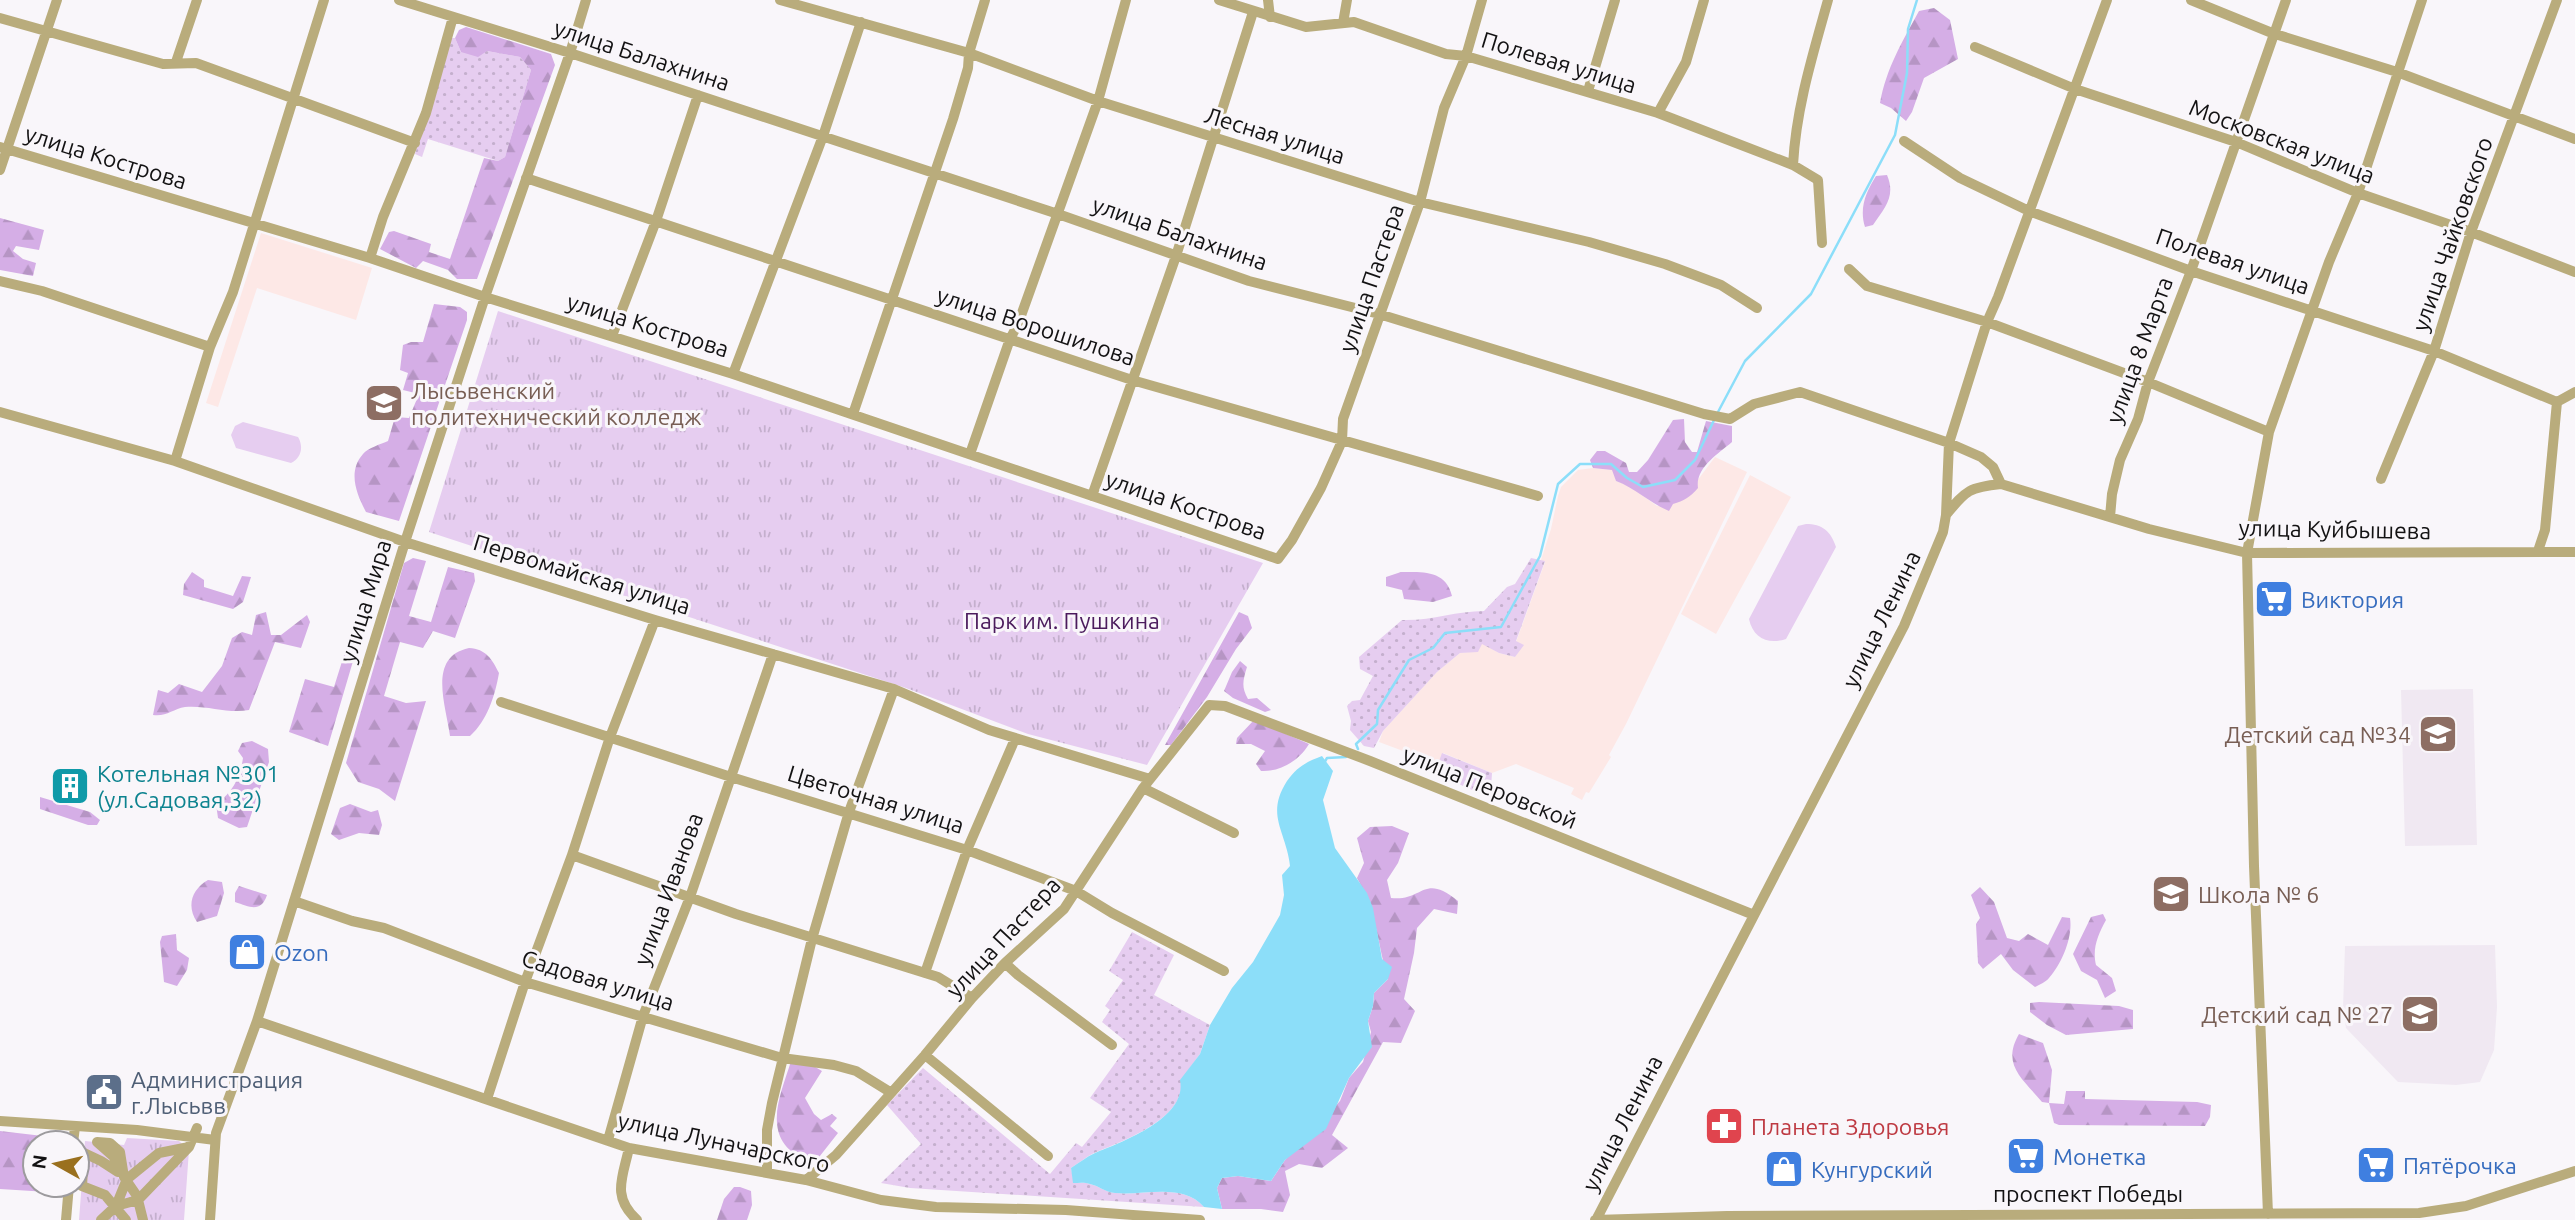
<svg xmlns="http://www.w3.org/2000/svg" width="2575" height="1220" viewBox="0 0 2575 1220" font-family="Ubuntu,sans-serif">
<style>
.built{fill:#f0e8f2}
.industrial{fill:#fde8e6}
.grass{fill:url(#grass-dots)}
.forest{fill:url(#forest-firs)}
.park{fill:url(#park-tufts)}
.garden{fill:#e6cdf0}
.water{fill:#8cdef9}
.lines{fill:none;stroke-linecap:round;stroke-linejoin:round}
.stream{stroke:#8cdef9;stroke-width:2.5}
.minor{stroke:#b9ac7c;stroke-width:10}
.labels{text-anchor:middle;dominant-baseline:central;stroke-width:6;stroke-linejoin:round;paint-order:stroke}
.street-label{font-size:23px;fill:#131213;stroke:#f9f6fa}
.education-label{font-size:23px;fill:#785e54;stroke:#f9f6fa;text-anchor:start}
.shop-label{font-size:23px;fill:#366cbe;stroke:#f9f6fa;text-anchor:start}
.park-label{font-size:23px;fill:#4b1b5d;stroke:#f9f6fa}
.culture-label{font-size:23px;fill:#0d838f;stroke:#f9f6fa;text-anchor:start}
.service-label{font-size:23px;fill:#4e5e75;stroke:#f9f6fa;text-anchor:start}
.health-label{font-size:23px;fill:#be3a42;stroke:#f9f6fa;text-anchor:start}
</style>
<defs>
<pattern id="grass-dots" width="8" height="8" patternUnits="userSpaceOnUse" patternTransform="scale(1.75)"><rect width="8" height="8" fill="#e6cdf0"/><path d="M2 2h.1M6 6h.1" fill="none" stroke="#c4afcd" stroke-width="1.8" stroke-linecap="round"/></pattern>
<pattern id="forest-firs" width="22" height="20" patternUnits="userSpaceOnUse" patternTransform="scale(1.75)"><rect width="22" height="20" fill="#d5aee6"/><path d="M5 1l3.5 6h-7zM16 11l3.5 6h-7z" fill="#b695c4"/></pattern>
<pattern id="park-tufts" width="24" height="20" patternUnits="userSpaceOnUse" patternTransform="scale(1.75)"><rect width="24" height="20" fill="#e6cdf0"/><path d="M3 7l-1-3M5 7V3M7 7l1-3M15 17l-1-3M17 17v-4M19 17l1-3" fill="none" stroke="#c4afcd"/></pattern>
</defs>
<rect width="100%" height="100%" fill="#f9f6fa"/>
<!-- built -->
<path class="built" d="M2473,689L2477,845L2405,846L2401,690Z
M2495,945L2497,1007L2494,1050L2480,1082L2456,1085L2398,1082L2346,1028L2343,1009L2345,946Z"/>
<!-- industrial -->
<path class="industrial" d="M261,233L372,268L356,320L257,288L218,407L206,403Z
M1715,457L1747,472L1626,724L1609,755L1611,757L1589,793L1586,792L1582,800L1571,794L1574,788L1516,764L1492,773L1443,753L1438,764L1379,742L1383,731L1437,672L1460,653L1476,651L1482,643L1499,653L1515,657L1523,645L1516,642L1545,562L1541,560L1551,529L1558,496L1561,487L1578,470L1593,468L1613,470L1616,481L1630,486L1657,506L1673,504L1697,481Z
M1750,475L1791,497L1716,634L1681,614Z"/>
<!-- grass -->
<path class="grass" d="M451,38H455L461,52L487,51L520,57L531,70L505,157L498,161L428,139L422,157L415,154Z
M1531,558L1545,561L1516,641L1524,645L1515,657L1499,653L1482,644L1478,652L1460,653L1437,672L1383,731L1374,748L1364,746L1350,730L1351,721L1347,706L1352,701L1360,700L1373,676L1360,669L1359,657L1402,620C1431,621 1456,611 1484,611L1507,587L1515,584Z
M1442,753L1492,773L1491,788L1488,794C1468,791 1448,780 1438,764Z
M1132,932L1174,955L1154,995L1210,1025L1200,1054L1181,1080C1187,1118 1123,1141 1094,1153C1086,1157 1079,1163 1071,1168L1074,1183C1079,1183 1086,1182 1090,1184C1099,1186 1105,1192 1116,1193C1145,1196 1182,1182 1204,1207L910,1188L881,1183L921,1144L887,1105L923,1068L1050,1174L1076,1143L1082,1147L1111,1112L1090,1098L1129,1044L1102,1022L1110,1010L1105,1006L1123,980L1109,971Z"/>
<!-- forest -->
<path class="forest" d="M1934,8L1950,20L1958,59L1924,78L1912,112L1906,121L1891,108L1880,103C1886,69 1902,42 1919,11Z
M466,27L551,54L555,65L477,279H457L448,270L423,261L416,268L380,249L389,232L394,231L431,244L429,252L450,259L484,158L498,161L505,157L531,70L520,57L487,51L478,57L461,52L455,38L459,30Z
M1887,175C1896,196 1885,208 1873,225L1865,227C1859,208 1866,192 1876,176Z
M0,218L44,230L39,250L16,246L13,251L23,259L36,263L33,276L0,270Z
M434,304L460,307L467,312V320L399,521L366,512C357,495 347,472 363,454C368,448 381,444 388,441L395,417L409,418L419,394L403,390L408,373L400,370L403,345L411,342H423Z
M1684,419L1685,442L1692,452H1697L1706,421L1732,426V442C1718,454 1695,468 1698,488C1690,497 1684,501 1673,504L1669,511C1650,503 1635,488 1616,481L1612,470L1593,468L1590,460L1597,451H1605L1626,463L1629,472H1637L1648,460L1673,420Z
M413,558L426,561L409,616L431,622L448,567L474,573L475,581L455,638L433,631L423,648L400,642L384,696L406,703L426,701L395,801L379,789L358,782L346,763L404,563Z
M192,572L204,580V587L233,596L242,576L251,577L243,602L233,609L183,595L184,584Z
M1401,572C1423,572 1446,570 1452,596L1433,602L1404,599L1402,590L1386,586V577Z
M266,612L271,635H281L307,615L310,622L301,648L275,642L249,710C228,714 207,705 185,707C173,709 166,717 153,715L158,690L168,693L179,684L202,692L222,666L232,638L242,632L252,635L256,615Z
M1239,612L1248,616L1252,628L1236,649L1207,697L1171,745H1165Z
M361,634L328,746L289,732L305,679L334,687L350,636Z
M469,648C486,649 492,659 499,673C495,696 487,721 470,736H450C446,705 427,657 469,648Z
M1240,661L1247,667C1243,680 1241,687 1248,699L1257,698L1271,710L1265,712L1233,698L1224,691L1232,672Z
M1254,720L1309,744C1299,761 1280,772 1261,771L1256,764L1265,751L1251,744H1236L1237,738Z
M252,741L268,749L269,762L247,827L239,828L218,818L216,804C233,792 240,778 243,758L238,751L242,743Z
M40,797L90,812L100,820L97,825H88L40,809Z
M350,804L371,812L378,810L382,825L379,835L359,833L339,840L331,834L340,808Z
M1392,826L1409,833L1398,863L1387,880L1391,898C1423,902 1423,872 1458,901L1457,914L1434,909L1417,928L1414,953L1404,999L1415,1011L1401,1043L1383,1042L1332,1135L1348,1148L1322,1168L1299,1164L1285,1171L1290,1195L1283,1212L1261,1209H1222L1217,1188L1222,1178L1238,1176L1271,1181L1285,1160L1340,1101L1349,1078L1363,1062L1371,1032L1368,1021L1373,1006L1374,993L1388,979C1377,943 1377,911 1357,878L1364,863L1357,838L1370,827Z
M208,880L222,882L224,893L217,916L197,922C186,906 192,889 208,880Z
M239,886L267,895C261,913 250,907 235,902V893Z
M1980,887L1994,902L2007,938L2019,941L2028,934L2048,945L2062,917L2070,918C2073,937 2062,963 2049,978C2046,982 2039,985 2035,987L2013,970L2001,954L1983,969L1978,963L1976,924L1980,918L1971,895Z
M2103,914L2106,920C2098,935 2092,948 2096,965L2112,978L2116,991L2105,998L2097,980L2081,971L2073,954L2091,917Z
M176,934L177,950L189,958L187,970L177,986L164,982L160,942L162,936Z
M2039,1002L2119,1006L2133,1010V1029L2066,1035L2047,1025L2030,1012V1003Z
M2019,1034L2043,1043L2052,1070L2049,1103L2064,1104L2066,1091H2085V1099L2197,1102L2211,1105L2210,1117L2205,1126L2059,1125L2054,1123L2049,1103L2042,1102C2023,1079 2001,1065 2019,1034Z
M791,1061H805L822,1071L805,1098L814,1114L821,1120L832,1114L837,1118L830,1126L838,1133L816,1161H803C797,1156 787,1149 783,1142C768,1118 784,1085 791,1061Z
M0,1131L43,1136L52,1143H35V1185H50L48,1192L0,1189Z
M734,1187H740L751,1191L752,1205L747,1220H717L724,1199Z"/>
<!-- park -->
<path class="park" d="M498,311L1263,563L1147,765L1028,734L906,688L429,532Z
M127,1138L179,1141L189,1150L184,1220H79L85,1141L124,1145Z"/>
<!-- garden -->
<path class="garden" d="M243,422L298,437C304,447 301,458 291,463L236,448L231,435L235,426Z
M1806,524C1822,524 1831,531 1836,547L1786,639C1768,645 1753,638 1749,619L1798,526Z"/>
<!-- water -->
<path class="water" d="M1322,756L1333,771L1323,800L1335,848L1367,893L1373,908L1382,959L1392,967L1388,979L1374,993L1373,1006L1368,1021L1372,1047L1349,1078L1326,1129L1285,1160L1271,1181L1238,1176L1222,1178L1217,1188L1222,1209L1204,1207C1182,1182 1145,1196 1115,1193C1105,1192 1099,1186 1090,1184C1085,1182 1078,1183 1073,1183L1071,1168C1079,1163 1086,1157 1095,1153C1122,1142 1188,1118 1180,1080L1200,1054L1210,1025L1232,988L1253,962L1280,915L1284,895L1282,875L1290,866C1286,831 1265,815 1287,781C1297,767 1306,762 1322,756Z"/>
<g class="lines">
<!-- stream -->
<path class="stream" d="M1718,412L1745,361L1811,294L1895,135L1907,73L1908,29L1917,0
M1358,749L1356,744L1377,724L1378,710L1409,660L1433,648L1445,633L1501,627L1540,556L1558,484L1580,464H1611L1627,478L1643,487L1675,480L1695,460L1715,418
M1324,763L1327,758L1346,757"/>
<!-- minor -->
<path class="minor" d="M399,0L570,53L1058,214L1249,281L1379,314L1704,414L1730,419L1754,404L1800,392L1949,443L1981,457L1993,467L2001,484
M780,0L969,53L1098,101L1420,202L1589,242L1665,264L1721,285L1757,308
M1219,0L1306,27L1354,22L1446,54L1466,56L1658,113L1793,165L1818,180L1822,243
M1268,0L1270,17
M2191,0L2272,33L2397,72L2575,139
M0,18L163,64L196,63L415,143
M1343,23L1347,0
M1975,47L2075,89L2236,142L2358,193L2471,232L2575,272
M176,62L197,0
M1588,91L1615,0
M1658,113L1686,62L1704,0
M1904,141L1960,178L2029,211L2191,271L2434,351L2557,402
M0,147L370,258L485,297L733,374L1278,559L1292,540L1321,488L1342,441L1343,419L1420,202L1444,108L1466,56L1482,0
M1793,165C1796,108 1813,54 1828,0
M0,170L57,0
M526,178L1132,380L1538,496
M370,258L383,217L426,113L453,17
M1849,269L1867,286L1987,322L2148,382L2269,432
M0,281L42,291L210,347
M612,336L656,221L698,95
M733,374L823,136L861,22
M0,412L175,461L405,542L655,620L894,689L989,730L1150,779
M853,414L953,119L968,68L969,53L985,0
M970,454L1010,339L1018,324L1098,101L1126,0
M175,461L210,347L233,292L324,0
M2381,479L2434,351L2471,232L2557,0
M1092,496L1176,256L1253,12
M1946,515C1966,490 1970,487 2001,484L2149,529L2247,553L2575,552
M2110,517L2112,494L2120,460L2138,419L2148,382L2191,271L2286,0
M2538,551L2545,530L2557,402L2575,392
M501,702L731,777L967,850L1076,891L1112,913L1224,971
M1143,788L1234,833
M572,855L736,914L938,977L972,998
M294,901L352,921L384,928L525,982L782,1058L834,1065L856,1071L890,1092
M1005,963L1018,975L1112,1045
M925,973L967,850L1015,739
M257,1021L629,1148L806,1180L881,1200L936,1207L1066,1210L1200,1220
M925,1055L1048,1156
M487,1099L525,982L572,855L610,737L655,620
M0,1121L137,1130L215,1140
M608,1140L643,1016L690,897L773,654
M73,1143L75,1127
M629,1148C623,1177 611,1196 637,1220
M767,1173V1130L772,1103L812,939L849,812L894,689
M806,1180L836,1155L925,1055L972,998L1005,963L1064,909L1143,788L1209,705L1225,706L1370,761L1754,915
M116,1206L127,1179L159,1153L189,1147
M2268,1214L2254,866L2247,553L2269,432L2329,262L2358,193L2422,0
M66,1220L69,1185
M101,1220L116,1206L138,1200L189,1147L197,1128
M126,1220L105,1195L82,1186L84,1153L101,1161L118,1172L114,1157L97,1142L110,1143L120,1152L124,1177L137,1196L143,1220
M210,1220L216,1133L257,1021L405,542L485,297L570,53L586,0
M1595,1220L1727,1216L2419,1213L2466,1206L2575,1171
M1596,1220L1904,626L1943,532L1946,515L1949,443L1987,322L1998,297L2107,0"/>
</g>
<!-- icons -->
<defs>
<g id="university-square" transform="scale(2.0125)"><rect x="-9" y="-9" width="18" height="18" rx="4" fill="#8d6e63" stroke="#f9f6fa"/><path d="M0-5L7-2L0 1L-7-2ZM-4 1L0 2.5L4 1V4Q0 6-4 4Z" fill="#fff"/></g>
<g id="supermarket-square" transform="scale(2.0125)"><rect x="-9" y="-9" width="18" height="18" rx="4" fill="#3f7fe0" stroke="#f9f6fa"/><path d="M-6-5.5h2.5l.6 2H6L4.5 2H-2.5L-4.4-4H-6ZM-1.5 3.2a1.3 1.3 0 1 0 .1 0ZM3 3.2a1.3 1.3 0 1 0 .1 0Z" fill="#fff"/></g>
<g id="school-square" transform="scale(2.0125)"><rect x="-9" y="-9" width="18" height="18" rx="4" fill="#8d6e63" stroke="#f9f6fa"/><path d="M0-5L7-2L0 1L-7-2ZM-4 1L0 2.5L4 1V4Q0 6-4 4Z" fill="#fff"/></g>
<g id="building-square" transform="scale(2.0125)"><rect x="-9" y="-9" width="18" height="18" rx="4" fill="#0f9aa8" stroke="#f9f6fa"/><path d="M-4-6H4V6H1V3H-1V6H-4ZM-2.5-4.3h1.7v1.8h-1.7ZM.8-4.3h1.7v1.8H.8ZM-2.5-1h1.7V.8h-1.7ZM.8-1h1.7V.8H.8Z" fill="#fff"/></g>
<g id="shop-square" transform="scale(2.0125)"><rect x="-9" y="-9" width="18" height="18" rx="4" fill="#3f7fe0" stroke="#f9f6fa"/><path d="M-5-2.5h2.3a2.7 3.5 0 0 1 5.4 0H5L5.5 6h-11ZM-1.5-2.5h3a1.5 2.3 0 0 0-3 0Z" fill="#fff"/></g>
<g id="civic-square" transform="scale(2.0125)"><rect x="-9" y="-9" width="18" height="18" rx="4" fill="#5c6f8a" stroke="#f9f6fa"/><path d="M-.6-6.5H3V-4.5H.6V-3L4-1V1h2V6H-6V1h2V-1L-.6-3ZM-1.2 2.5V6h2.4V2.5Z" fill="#fff"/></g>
<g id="pharmacy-square" transform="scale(2.0125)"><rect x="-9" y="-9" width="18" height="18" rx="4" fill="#e0444e" stroke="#f9f6fa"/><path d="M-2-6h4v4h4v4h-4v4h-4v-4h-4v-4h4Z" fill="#fff"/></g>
</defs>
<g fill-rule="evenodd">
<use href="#university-square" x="384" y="403"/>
<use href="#supermarket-square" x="2274" y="599"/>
<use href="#school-square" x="2438" y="734"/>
<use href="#building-square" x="70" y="786"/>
<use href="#school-square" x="2171" y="894"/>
<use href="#shop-square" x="247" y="952"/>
<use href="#school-square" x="2420" y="1014"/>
<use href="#civic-square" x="104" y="1092"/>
<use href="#pharmacy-square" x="1724" y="1126"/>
<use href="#supermarket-square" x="2026" y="1156"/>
<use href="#supermarket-square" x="2376" y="1165"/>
<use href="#shop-square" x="1784" y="1169"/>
</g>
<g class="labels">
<!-- street labels -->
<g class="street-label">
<text transform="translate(642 55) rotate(18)">улица Балахнина</text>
<text transform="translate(1559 62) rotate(17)">Полевая улица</text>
<text transform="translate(1275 135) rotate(17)">Лесная улица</text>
<text transform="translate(2282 141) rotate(21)">Московская улица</text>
<text transform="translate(106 157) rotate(17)">улица Кострова</text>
<text transform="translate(1180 233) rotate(19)">улица Балахнина</text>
<text transform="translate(2452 234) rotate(-71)">улица Чайковского</text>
<text transform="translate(2233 261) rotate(19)">Полевая улица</text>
<text transform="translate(1371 278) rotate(-71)">улица Пастера</text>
<text transform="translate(648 325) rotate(17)">улица Кострова</text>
<text transform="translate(1036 326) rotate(18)">улица Ворошилова</text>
<text transform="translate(2139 350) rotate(-70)">улица 8 Марта</text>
<text transform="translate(1186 505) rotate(19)">улица Кострова</text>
<text transform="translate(2335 529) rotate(1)">улица Куйбышева</text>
<text transform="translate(582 574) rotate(17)">Первомайская улица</text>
<text transform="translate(365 601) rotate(-73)">улица Мира</text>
<text transform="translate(1881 619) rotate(-64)">улица Ленина</text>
<text transform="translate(1490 787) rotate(22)">улица Перовской</text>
<text transform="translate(876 799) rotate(17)">Цветочная улица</text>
<text transform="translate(668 889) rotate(-70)">улица Иванова</text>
<text transform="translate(1003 937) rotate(-47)">улица Пастера</text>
<text transform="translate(598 980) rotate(17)">Садовая улица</text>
<text transform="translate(1622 1123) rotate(-63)">улица Ленина</text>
<text transform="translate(724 1142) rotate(12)">улица Луначарского</text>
<text x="2088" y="1193">проспект Победы</text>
</g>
<!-- education labels -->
<g class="education-label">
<text x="411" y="390">Лысьвенский<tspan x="411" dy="26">политехнический колледж</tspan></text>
<text x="2411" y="734" text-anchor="end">Детский сад №34</text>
<text x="2198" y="894">Школа № 6</text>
<text x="2393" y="1014" text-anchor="end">Детский сад № 27</text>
</g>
<!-- shop labels -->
<g class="shop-label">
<text x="2301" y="599">Виктория</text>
<text x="274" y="952">Ozon</text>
<text x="2053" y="1156">Монетка</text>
<text x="2403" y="1165">Пятёрочка</text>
<text x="1811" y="1169">Кунгурский</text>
</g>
<!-- park labels -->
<g class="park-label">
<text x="1062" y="620">Парк им. Пушкина</text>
</g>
<!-- culture labels -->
<g class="culture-label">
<text x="97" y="773">Котельная №301<tspan x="97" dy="26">(ул.Садовая,32)</tspan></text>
</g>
<!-- service labels -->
<g class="service-label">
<text x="131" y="1079">Администрация<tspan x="131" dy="26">г.Лысьвв</tspan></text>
</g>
<!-- health labels -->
<g class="health-label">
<text x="1751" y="1126">Планета Здоровья</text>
</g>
</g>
<!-- north arrow -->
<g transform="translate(56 1164) rotate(278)"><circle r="33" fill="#f9f6fa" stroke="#9d9b9e" stroke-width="2"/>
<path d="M0-5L12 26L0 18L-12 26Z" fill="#9a701e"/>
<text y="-10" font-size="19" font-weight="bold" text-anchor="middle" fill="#131213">N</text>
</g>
</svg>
